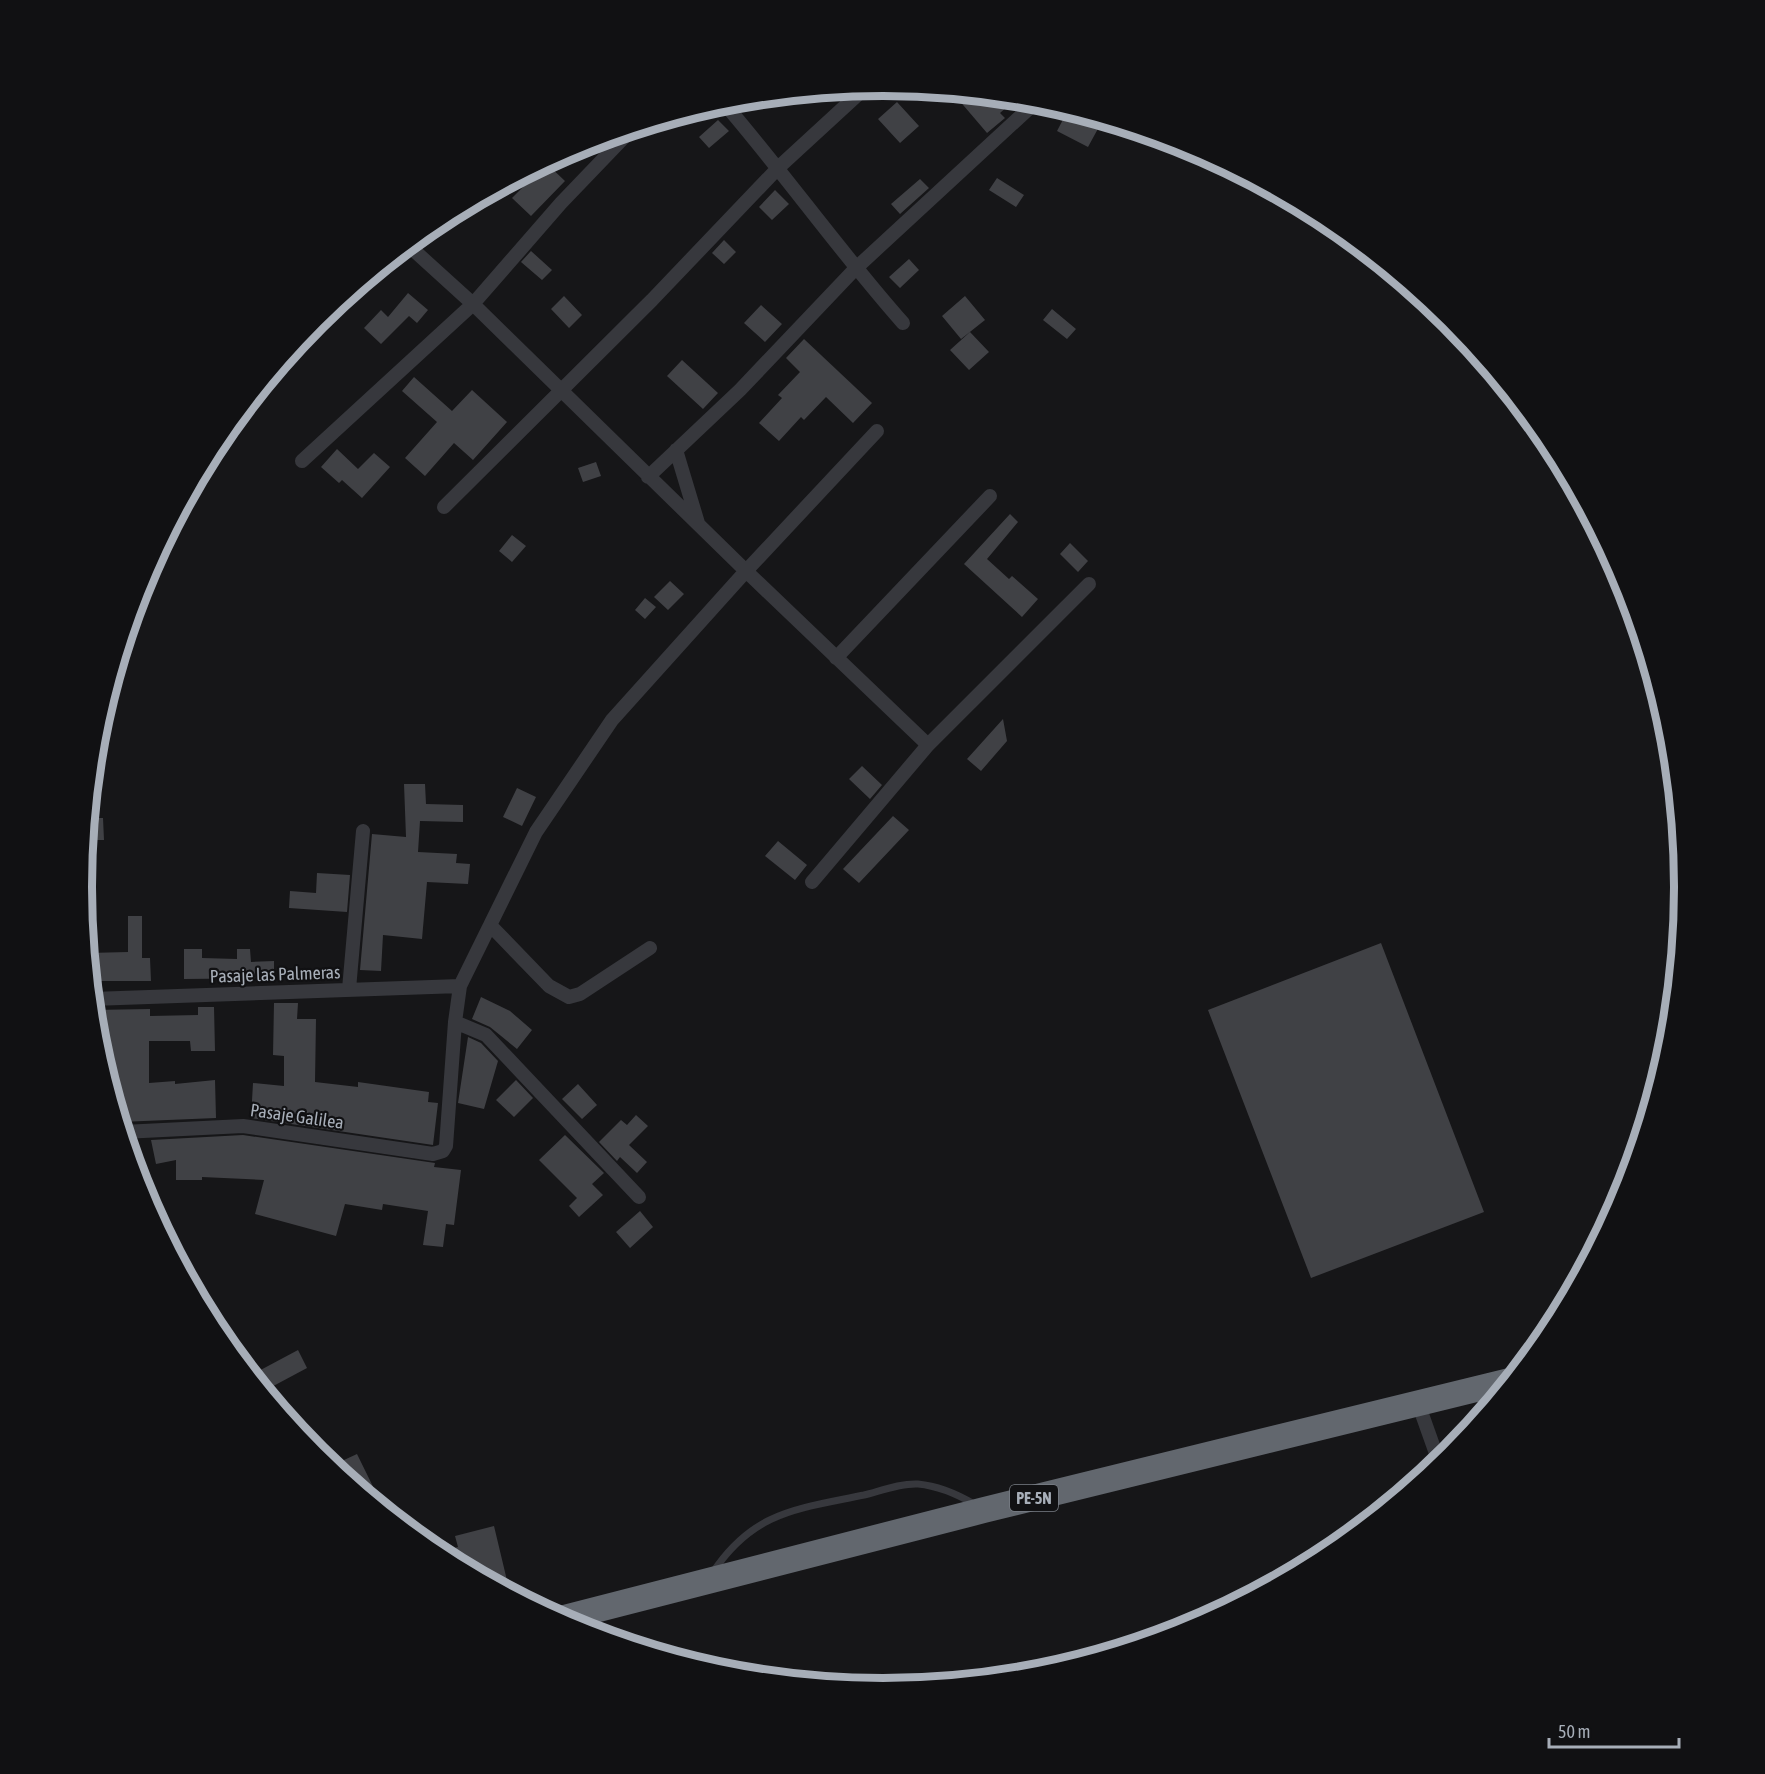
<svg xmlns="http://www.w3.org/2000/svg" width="1765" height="1774" viewBox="0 0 1765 1774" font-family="'Asap Condensed',sans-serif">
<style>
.building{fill:#404145}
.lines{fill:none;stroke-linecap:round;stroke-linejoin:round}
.lane{stroke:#37383d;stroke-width:7}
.street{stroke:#37383d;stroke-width:14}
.highway{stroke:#62676e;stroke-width:26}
.labels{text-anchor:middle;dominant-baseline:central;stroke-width:4.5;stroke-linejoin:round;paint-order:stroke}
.shield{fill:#111113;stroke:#7a7f86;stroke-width:1.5}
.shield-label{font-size:16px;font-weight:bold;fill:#a7aeb8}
.street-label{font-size:18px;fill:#a7aeb8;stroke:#111113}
.rim{fill:none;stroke:#a7aeb8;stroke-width:8}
</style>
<rect width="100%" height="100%" fill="#161618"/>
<!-- building -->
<path class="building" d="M952,92L965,94L1016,99L1000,113L1005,118L987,133Z
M897,102L919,126L900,143L878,119Z
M1068,110L1100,125L1088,147L1057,131Z
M718,120L729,131L709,148L699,137Z
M546,163L565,181L531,216L512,198L529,181L522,175Z
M997,178L1024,195L1016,207L989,190Z
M920,179L929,188L900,214L891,204Z
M775,190L789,204L772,220L759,207Z
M724,240L736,252L724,264L712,253Z
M531,251L552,270L542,280L521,262Z
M909,259L919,270L900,288L889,277Z
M408,293L428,310L417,323L409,316L381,344L364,328L381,310L388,317Z
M564,296L582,315L569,328L551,309Z
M965,296L985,320L961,339L942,316Z
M761,305L782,324L765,342L744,323Z
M1052,309L1076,329L1067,339L1043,320Z
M970,332L989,352L969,370L950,350Z
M804,339L872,403L853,423L826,397L804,420L801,417L779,441L759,423L782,398L778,395L800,372L786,358Z
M682,360L718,393L703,409L667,376Z
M414,377L452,411L472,390L507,422L473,460L454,443L425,476L405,458L437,422L402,391Z
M337,449L358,469L374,453L390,467L362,498L342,480L339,483L321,467Z
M596,462L601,476L583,482L578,468Z
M1010,514L1018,522L987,559L1009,579L1012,576L1038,599L1022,617L964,564Z
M512,535L526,546L512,562L499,551Z
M1070,543L1088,561L1078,572L1060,554Z
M670,581L684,594L668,610L654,597Z
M645,598L656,607L645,619L635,610Z
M1003,719L1007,741L981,771L967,759Z
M862,766L882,785L870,799L849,779Z
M404,784H425L426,804L463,805V822L420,821L418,852L457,854L456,863L470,864L468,884L427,882L422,939L383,935L381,971L360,970L372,834L406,837Z
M517,788L536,797L522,826L503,817Z
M893,816L909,830L859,883L843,869Z
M88,818H103L104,840H86Z
M778,841L807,865L795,880L765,856Z
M317,873L350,875L347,912L289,908L290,891L316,893Z
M128,916H142V958H150L151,981H90L88,953L128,952Z
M1381,943L1484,1212L1311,1278L1208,1010Z
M184,949H202V958L237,959V949H250L251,962L274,961V978L184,979Z
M481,997L510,1011L532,1030L517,1049L490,1027L472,1019Z
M274,1003H298L297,1019H316L315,1082L358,1087V1082L429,1092L428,1102L438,1103L433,1145L251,1118L253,1083L284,1086V1056L273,1055Z
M198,1007H214L215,1051H191L190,1041H149V1083L175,1081V1084L215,1080L216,1118L120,1122L96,1043L93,1010L150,1009V1016L198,1015Z
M468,1037L481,1043L498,1061L484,1109L458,1103Z
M516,1080L533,1098L514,1117L496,1100Z
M578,1084L597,1105L582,1119L562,1099Z
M636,1115L648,1126L629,1145L647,1162L637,1173L620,1157L617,1161L599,1142L621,1120L627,1125Z
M243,1135L435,1163L434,1167L461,1170L454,1225L446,1224L443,1247L423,1245L428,1211L383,1204L382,1210L345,1204L336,1236L255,1214L264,1180L202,1177V1180H176V1160L156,1164L151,1140Z
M565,1135L604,1173L592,1184L603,1195L579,1217L569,1206L577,1198L539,1160Z
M640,1211L653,1227L630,1248L616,1232Z
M298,1350L307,1368L264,1391L251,1375Z
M357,1454L385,1511L331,1466Z
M494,1526L510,1593L436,1553L458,1547L455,1536Z"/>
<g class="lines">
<!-- lane -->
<path class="lane" d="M713,1572C754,1511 797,1509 864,1495C880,1491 901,1483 918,1484C939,1486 957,1494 974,1504"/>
<!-- street -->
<path class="street" d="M723,102C785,174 840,252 903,323
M877,431L746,571L928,745
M676,450L698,523
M302,461L473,304L561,203L632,129
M648,477L740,390L855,269L1037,101
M444,507L652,300L779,167L866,87
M836,658L990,496
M812,882L928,745L1089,584
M490,925L549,986L569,997L580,994L650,948
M349,989L363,831
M92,999L460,986
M455,1022L486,1035L639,1197
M123,1132L243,1126L433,1154L443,1151L446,1146L455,1022L460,986L536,832L612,720L746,571L473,304L408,245
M1418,1403L1439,1462"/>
<!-- highway -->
<path class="highway" d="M560,1619L984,1510L1509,1381"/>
</g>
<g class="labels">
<!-- shield labels -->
<rect class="shield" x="1010" y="1485" width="48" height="26" rx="4.5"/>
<g class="shield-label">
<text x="1034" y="1498">PE-5N</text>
</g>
<!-- street labels -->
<g class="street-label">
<text transform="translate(275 974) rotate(-2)">Pasaje las Palmeras</text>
<text transform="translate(297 1116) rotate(8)">Pasaje Galilea</text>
</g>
</g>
<!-- crop -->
<path d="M0 0H1765V1774H0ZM92 887a791 791 0 1 1 1582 0a791 791 0 1 1-1582 0Z" fill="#111113" fill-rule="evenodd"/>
<path class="rim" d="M92 887a791 791 0 1 1 1582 0a791 791 0 1 1-1582 0Z"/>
<!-- scale -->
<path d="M1549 1738v9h130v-9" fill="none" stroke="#a7aeb8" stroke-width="3"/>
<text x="1558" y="1738" font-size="18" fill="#a7aeb8" stroke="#111113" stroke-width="4.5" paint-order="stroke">50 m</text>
</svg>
